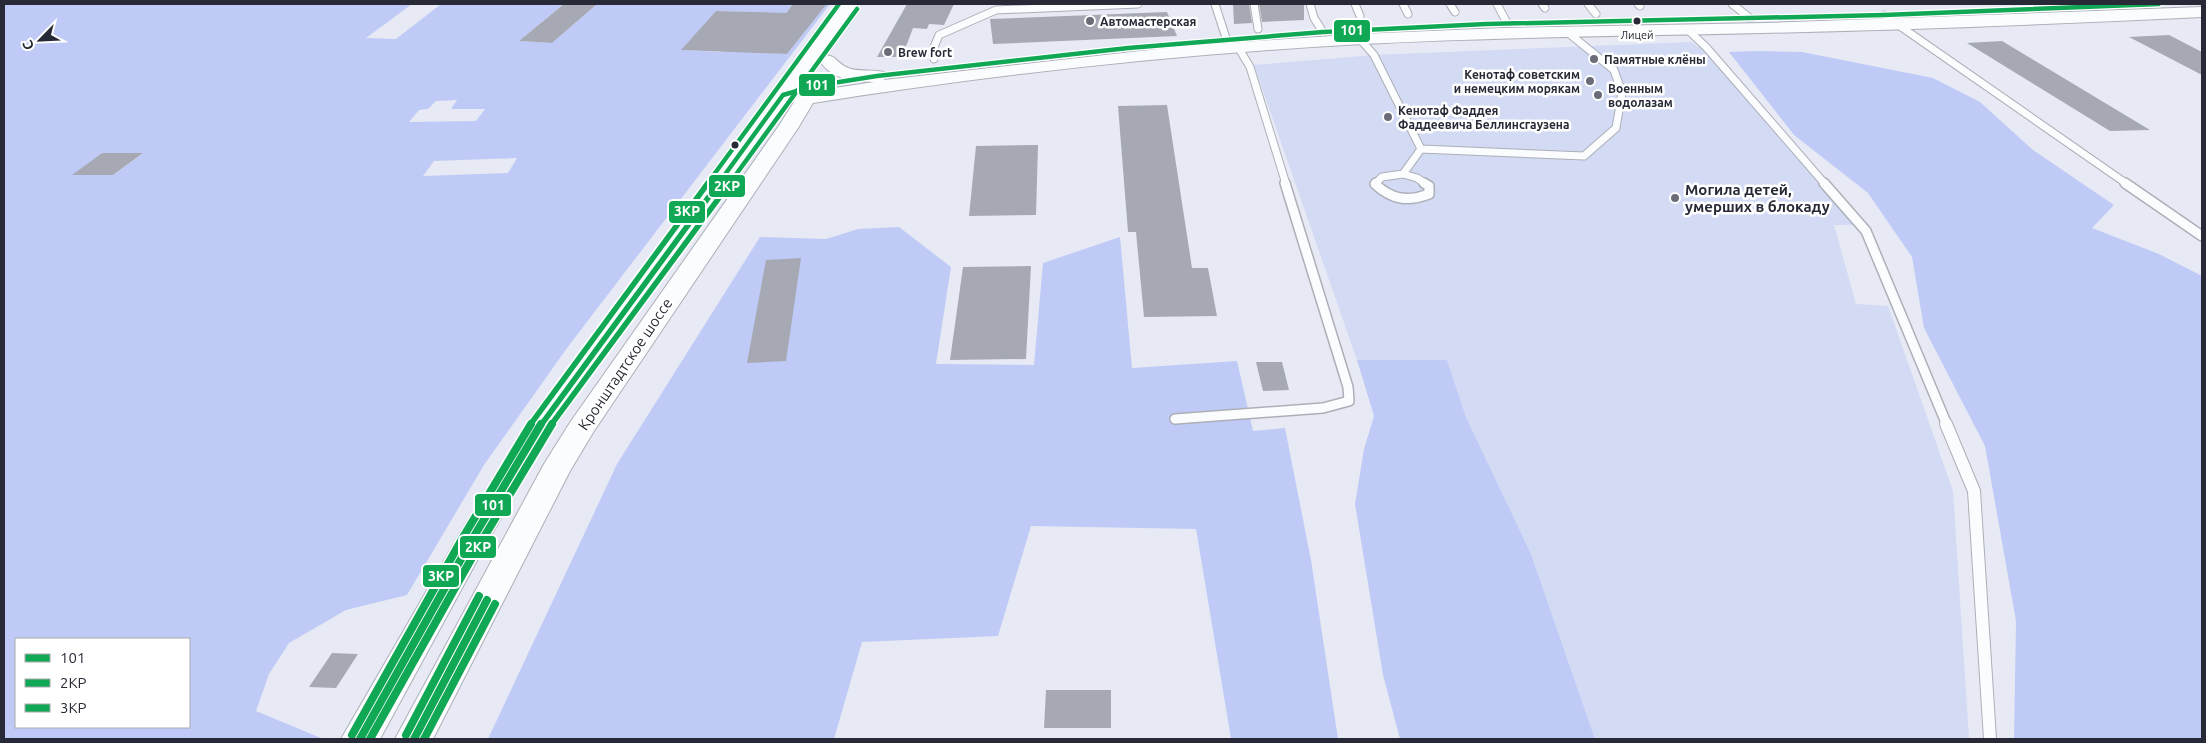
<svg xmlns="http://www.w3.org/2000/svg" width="2206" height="743" viewBox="0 0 2206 743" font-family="Ubuntu,sans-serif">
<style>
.green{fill:#d2daf4}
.forest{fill:#bfcbf6;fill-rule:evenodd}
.building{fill:#a6a9b3}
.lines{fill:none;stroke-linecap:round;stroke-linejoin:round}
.lane-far2-casing{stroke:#acafb8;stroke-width:9}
.lane-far1-casing{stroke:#acafb8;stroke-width:12}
.lane-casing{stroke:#acafb8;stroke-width:14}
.secondary-casing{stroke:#acafb8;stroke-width:2}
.lane-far2{stroke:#fbfcfd;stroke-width:7}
.lane-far1{stroke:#fbfcfd;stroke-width:9}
.lane{stroke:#fbfcfd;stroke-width:12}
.secondary{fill:#fbfcfd;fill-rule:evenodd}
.bus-1-far2-casing{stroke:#fff;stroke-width:7}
.bus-1-far1-casing{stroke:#fff;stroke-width:9}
.bus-1-casing{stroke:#fff;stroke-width:11}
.bus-2-far2-casing{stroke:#fff;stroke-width:7}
.bus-2-far1-casing{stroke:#fff;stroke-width:9}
.bus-2-casing{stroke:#fff;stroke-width:11}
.bus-3-far2-casing{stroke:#fff;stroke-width:7}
.bus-3-far1-casing{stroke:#fff;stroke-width:9}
.bus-3-casing{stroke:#fff;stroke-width:11}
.bus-1-far2{stroke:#10a855;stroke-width:4.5}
.bus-1-far1{stroke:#10a855;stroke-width:5.5}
.bus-1{stroke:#10a855;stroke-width:8}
.bus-2-far2{stroke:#10a855;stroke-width:4.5}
.bus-2-far1{stroke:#10a855;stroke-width:5.5}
.bus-2{stroke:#10a855;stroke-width:8}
.bus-3-far2{stroke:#10a855;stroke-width:4.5}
.bus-3-far1{stroke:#10a855;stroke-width:5.5}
.bus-3{stroke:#10a855;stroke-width:8}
.poi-dot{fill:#6a6d78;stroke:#fff;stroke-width:2}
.bus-dot{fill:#272a36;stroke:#fff;stroke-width:2}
.labels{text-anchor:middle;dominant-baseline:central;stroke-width:5;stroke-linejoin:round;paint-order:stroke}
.far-bus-label{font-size:11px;fill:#272a36;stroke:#fff}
.far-poi-label{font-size:12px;font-weight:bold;fill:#272a36;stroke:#fff;text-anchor:start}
.poi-label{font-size:15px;font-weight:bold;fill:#272a36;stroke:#fff;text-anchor:start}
.street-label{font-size:15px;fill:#272a36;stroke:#fff}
.line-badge{stroke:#fff;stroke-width:2}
.badge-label{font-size:14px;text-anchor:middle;font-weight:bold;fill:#fff}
</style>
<rect width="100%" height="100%" fill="#e7eaf4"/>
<!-- green -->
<path class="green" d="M1691,42L1699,47H1706L1855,225H1834L1856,304L1888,306L1953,491L1969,739H1595L1531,554L1466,417L1447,360H1357L1254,65L1374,55Z"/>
<!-- forest -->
<path class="forest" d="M4,4H412L366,38L396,39L441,4H564L519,41L552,43L597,4H830L567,348L484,465L407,595L346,610L289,643L269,674L256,711L321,738L320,739H4ZM793,4L825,6L787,54L753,52ZM716,11L752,12L720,52L682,50ZM457,100L451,109H485L476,121L409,122L419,110L428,109L436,101ZM102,153H141L142,154L113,175H73ZM517,158L508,173L423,176L434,161ZM16,639H189V727H16Z
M1757,51L1802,52L1933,78L1980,102L2033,150L2114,205L2092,228L2159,254L2202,276V739H2014L2016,621L1985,446L1924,328L1912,257L1868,193L1794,135L1729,52Z
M899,227L951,267L936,364L1034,365L1043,263L1120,237L1132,368L1237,361L1253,431L1285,428L1311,560L1338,739H1231L1196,529L1031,526L998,636L862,642L834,739H488L617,464L760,237L826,239L858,229Z
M1357,360H1447L1466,417L1531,554L1595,739H1400L1383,675L1355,504L1364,449L1374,416Z"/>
<!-- building -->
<path class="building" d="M564,4H597L552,43L519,41Z
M793,4L826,5L787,54L681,50L716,11L786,13Z
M907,4H954L944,25L929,24L927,29L913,28L902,57H877Z
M1233,4H1249L1252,23L1234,24Z
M1259,4H1304V20L1262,22Z
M1167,12L1177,36L993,44L990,19Z
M2169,35L2202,52V75L2129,37Z
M2002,41L2150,130L2110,131L1967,43Z
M1167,105L1192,268H1208L1217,316L1144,317L1136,232H1128L1118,106Z
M1038,145L1036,215L969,216L976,146Z
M102,153H143L113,175H72Z
M801,258L786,361L747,363L766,260Z
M1031,266L1026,359L950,360L963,267Z
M1256,362H1282L1289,390L1263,391Z
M332,653L358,654L336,688L309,687Z
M1046,690H1111V728H1044Z"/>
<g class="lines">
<!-- lane-far2 casing -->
<g class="lane-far2-casing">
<path id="lane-far2" d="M1215,4L1226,38
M1254,4L1258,29
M1310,4L1314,18L1323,32
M1355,4L1360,16
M1403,4L1408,14
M1450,4L1455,12
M1497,4L1507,23
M1542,4L1545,8
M1588,4L1596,14
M1638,4L1640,6
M1732,4L1750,18
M1884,15L2127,184
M1688,30L1706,47L1825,184
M1360,39L1374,55L1421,149L1584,156L1616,128L1622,93L1614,70L1566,31
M1238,47L1250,67L1286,184
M934,59L932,52L939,35L996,10L1138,4
M1403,174L1417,178L1426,184
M1403,174L1421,149
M1375,184L1382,177L1403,174"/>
</g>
<!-- lane-far1 casing -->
<g class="lane-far1-casing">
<path id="lane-far1" d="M1376,183L1375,184C1392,200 1408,202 1429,194V186L1424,183
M1824,183L1866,231L1947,425
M2125,183L2202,236
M1175,419L1323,408L1349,401L1348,387L1285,183"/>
</g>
<!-- lane casing -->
<g class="lane-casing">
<path id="lane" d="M1946,424L1974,491L1990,739"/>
</g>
<!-- secondary casing -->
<g class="secondary-casing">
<path id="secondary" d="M842,4H858L796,91H800L807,81L814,79L821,81L824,85L821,90L874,82C852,81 832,80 819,60L821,56C836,53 836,63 848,68C859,72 872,69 884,72L886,76L884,80L1185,46L1360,34L1502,28L1766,23L2202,7V17C2056,24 1908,30 1762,33C1629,36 1496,37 1363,44C1180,54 994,74 813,103L798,128L594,431L570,471L433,739H395L544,464L571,421L778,127L794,102H788L552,430L485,546L380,739H341L459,535L530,419Z"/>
</g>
<!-- lane-far2 -->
<use href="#lane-far2" class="lane-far2"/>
<!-- lane-far1 -->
<use href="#lane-far1" class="lane-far1"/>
<!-- lane -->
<use href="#lane" class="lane"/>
<!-- secondary -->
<use href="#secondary" class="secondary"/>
<!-- bus-1-far2 casing -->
<g class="bus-1-far2-casing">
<path id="bus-1-far2" d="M718,184L783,95L814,86L877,76L1128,48L1323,32L1486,24L1884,15L2159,4"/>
</g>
<!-- bus-1-far1 casing -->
<g class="bus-1-far1-casing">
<path id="bus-1-far1" d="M541,425L719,183"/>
</g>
<!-- bus-1 casing -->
<g class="bus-1-casing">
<path id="bus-1" d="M360,739L470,543L541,424
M414,739L487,600"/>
</g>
<!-- bus-2-far2 casing -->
<g class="bus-2-far2-casing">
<path id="bus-2-far2" d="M729,184L857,9"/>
</g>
<!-- bus-2-far1 casing -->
<g class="bus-2-far1-casing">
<path id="bus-2-far1" d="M551,425L730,183"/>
</g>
<!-- bus-2 casing -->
<g class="bus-2-casing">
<path id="bus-2" d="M370,739L478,547L552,424
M424,739L495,604"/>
</g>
<!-- bus-3-far2 casing -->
<g class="bus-3-far2-casing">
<path id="bus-3-far2" d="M707,184L839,4"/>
</g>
<!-- bus-3-far1 casing -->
<g class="bus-3-far1-casing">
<path id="bus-3-far1" d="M530,425L708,183"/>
</g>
<!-- bus-3 casing -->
<g class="bus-3-casing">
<path id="bus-3" d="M352,735L462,539L531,424
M406,735L479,596"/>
</g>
<!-- bus-1-far2 -->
<use href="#bus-1-far2" class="bus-1-far2"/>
<!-- bus-1-far1 -->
<use href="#bus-1-far1" class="bus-1-far1"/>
<!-- bus-1 -->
<use href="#bus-1" class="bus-1"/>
<!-- bus-2-far2 -->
<use href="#bus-2-far2" class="bus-2-far2"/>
<!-- bus-2-far1 -->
<use href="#bus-2-far1" class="bus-2-far1"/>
<!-- bus-2 -->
<use href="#bus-2" class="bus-2"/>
<!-- bus-3-far2 -->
<use href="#bus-3-far2" class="bus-3-far2"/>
<!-- bus-3-far1 -->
<use href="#bus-3-far1" class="bus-3-far1"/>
<!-- bus-3 -->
<use href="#bus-3" class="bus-3"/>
</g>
<!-- markers -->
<g class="poi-dot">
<circle cx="1090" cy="21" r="5"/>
<circle cx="888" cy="52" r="5"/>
<circle cx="1594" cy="59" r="5"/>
<circle cx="1590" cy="81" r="5"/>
<circle cx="1598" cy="95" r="5"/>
<circle cx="1388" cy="117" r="5"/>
<circle cx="1675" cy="198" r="5"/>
</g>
<g class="bus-dot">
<circle cx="1637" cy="21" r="4.5"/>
<circle cx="735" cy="145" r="4.5"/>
</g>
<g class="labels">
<!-- far-bus labels -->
<g class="far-bus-label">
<text x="1637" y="35">Лицей</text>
</g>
<!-- far-poi labels -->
<g class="far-poi-label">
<text x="1100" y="21">Автомастерская</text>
<text x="898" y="52">Brew fort</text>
<text x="1604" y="59">Памятные клёны</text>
<text x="1580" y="74" text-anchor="end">Кенотаф советским<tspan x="1580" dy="14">и немецким морякам</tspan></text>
<text x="1608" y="88">Военным<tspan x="1608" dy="14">водолазам</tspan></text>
<text x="1398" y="110">Кенотаф Фаддея<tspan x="1398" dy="14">Фаддеевича Беллинсгаузена</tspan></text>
</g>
<!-- poi labels -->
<g class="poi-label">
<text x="1685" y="189">Могила детей,<tspan x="1685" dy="17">умерших в блокаду</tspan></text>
</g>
<!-- street labels -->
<g class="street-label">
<text transform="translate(625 364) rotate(-56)">Кронштадтское шоссе</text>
</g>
</g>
<g class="line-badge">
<rect x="1333" y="19" width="38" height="24" rx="5" fill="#10a855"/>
<rect x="798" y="73" width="38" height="24" rx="5" fill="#10a855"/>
<rect x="708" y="174" width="38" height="24" rx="5" fill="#10a855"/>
<rect x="668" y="200" width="38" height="24" rx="5" fill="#10a855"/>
<rect x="474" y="493" width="38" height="24" rx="5" fill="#10a855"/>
<rect x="459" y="535" width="38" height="24" rx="5" fill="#10a855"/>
<rect x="422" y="564" width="38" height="24" rx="5" fill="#10a855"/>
</g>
<g class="badge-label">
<text x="1352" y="35">101</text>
<text x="817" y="90">101</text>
<text x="727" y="191">2КР</text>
<text x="687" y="216">3КР</text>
<text x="493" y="510">101</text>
<text x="478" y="552">2КР</text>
<text x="441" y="581">3КР</text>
</g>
<!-- border -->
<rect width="2206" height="743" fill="none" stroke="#272a36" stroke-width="10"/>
<!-- legend -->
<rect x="15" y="638" width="175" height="90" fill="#ffffff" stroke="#a9aaaf"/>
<rect x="25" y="654" width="25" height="8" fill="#10a855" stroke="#a9aaaf"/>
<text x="60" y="663" font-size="15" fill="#272a36">101</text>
<rect x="25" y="679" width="25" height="8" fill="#10a855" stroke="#a9aaaf"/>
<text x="60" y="688" font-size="15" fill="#272a36">2КР</text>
<rect x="25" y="704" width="25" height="8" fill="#10a855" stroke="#a9aaaf"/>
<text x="60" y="713" font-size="15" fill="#272a36">3КР</text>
<!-- north arrow -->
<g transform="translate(40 40) rotate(246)" stroke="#ffffff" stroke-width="4" paint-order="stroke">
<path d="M0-4L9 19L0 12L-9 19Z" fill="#272a36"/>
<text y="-8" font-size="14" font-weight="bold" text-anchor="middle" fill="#272a36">С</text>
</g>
</svg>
